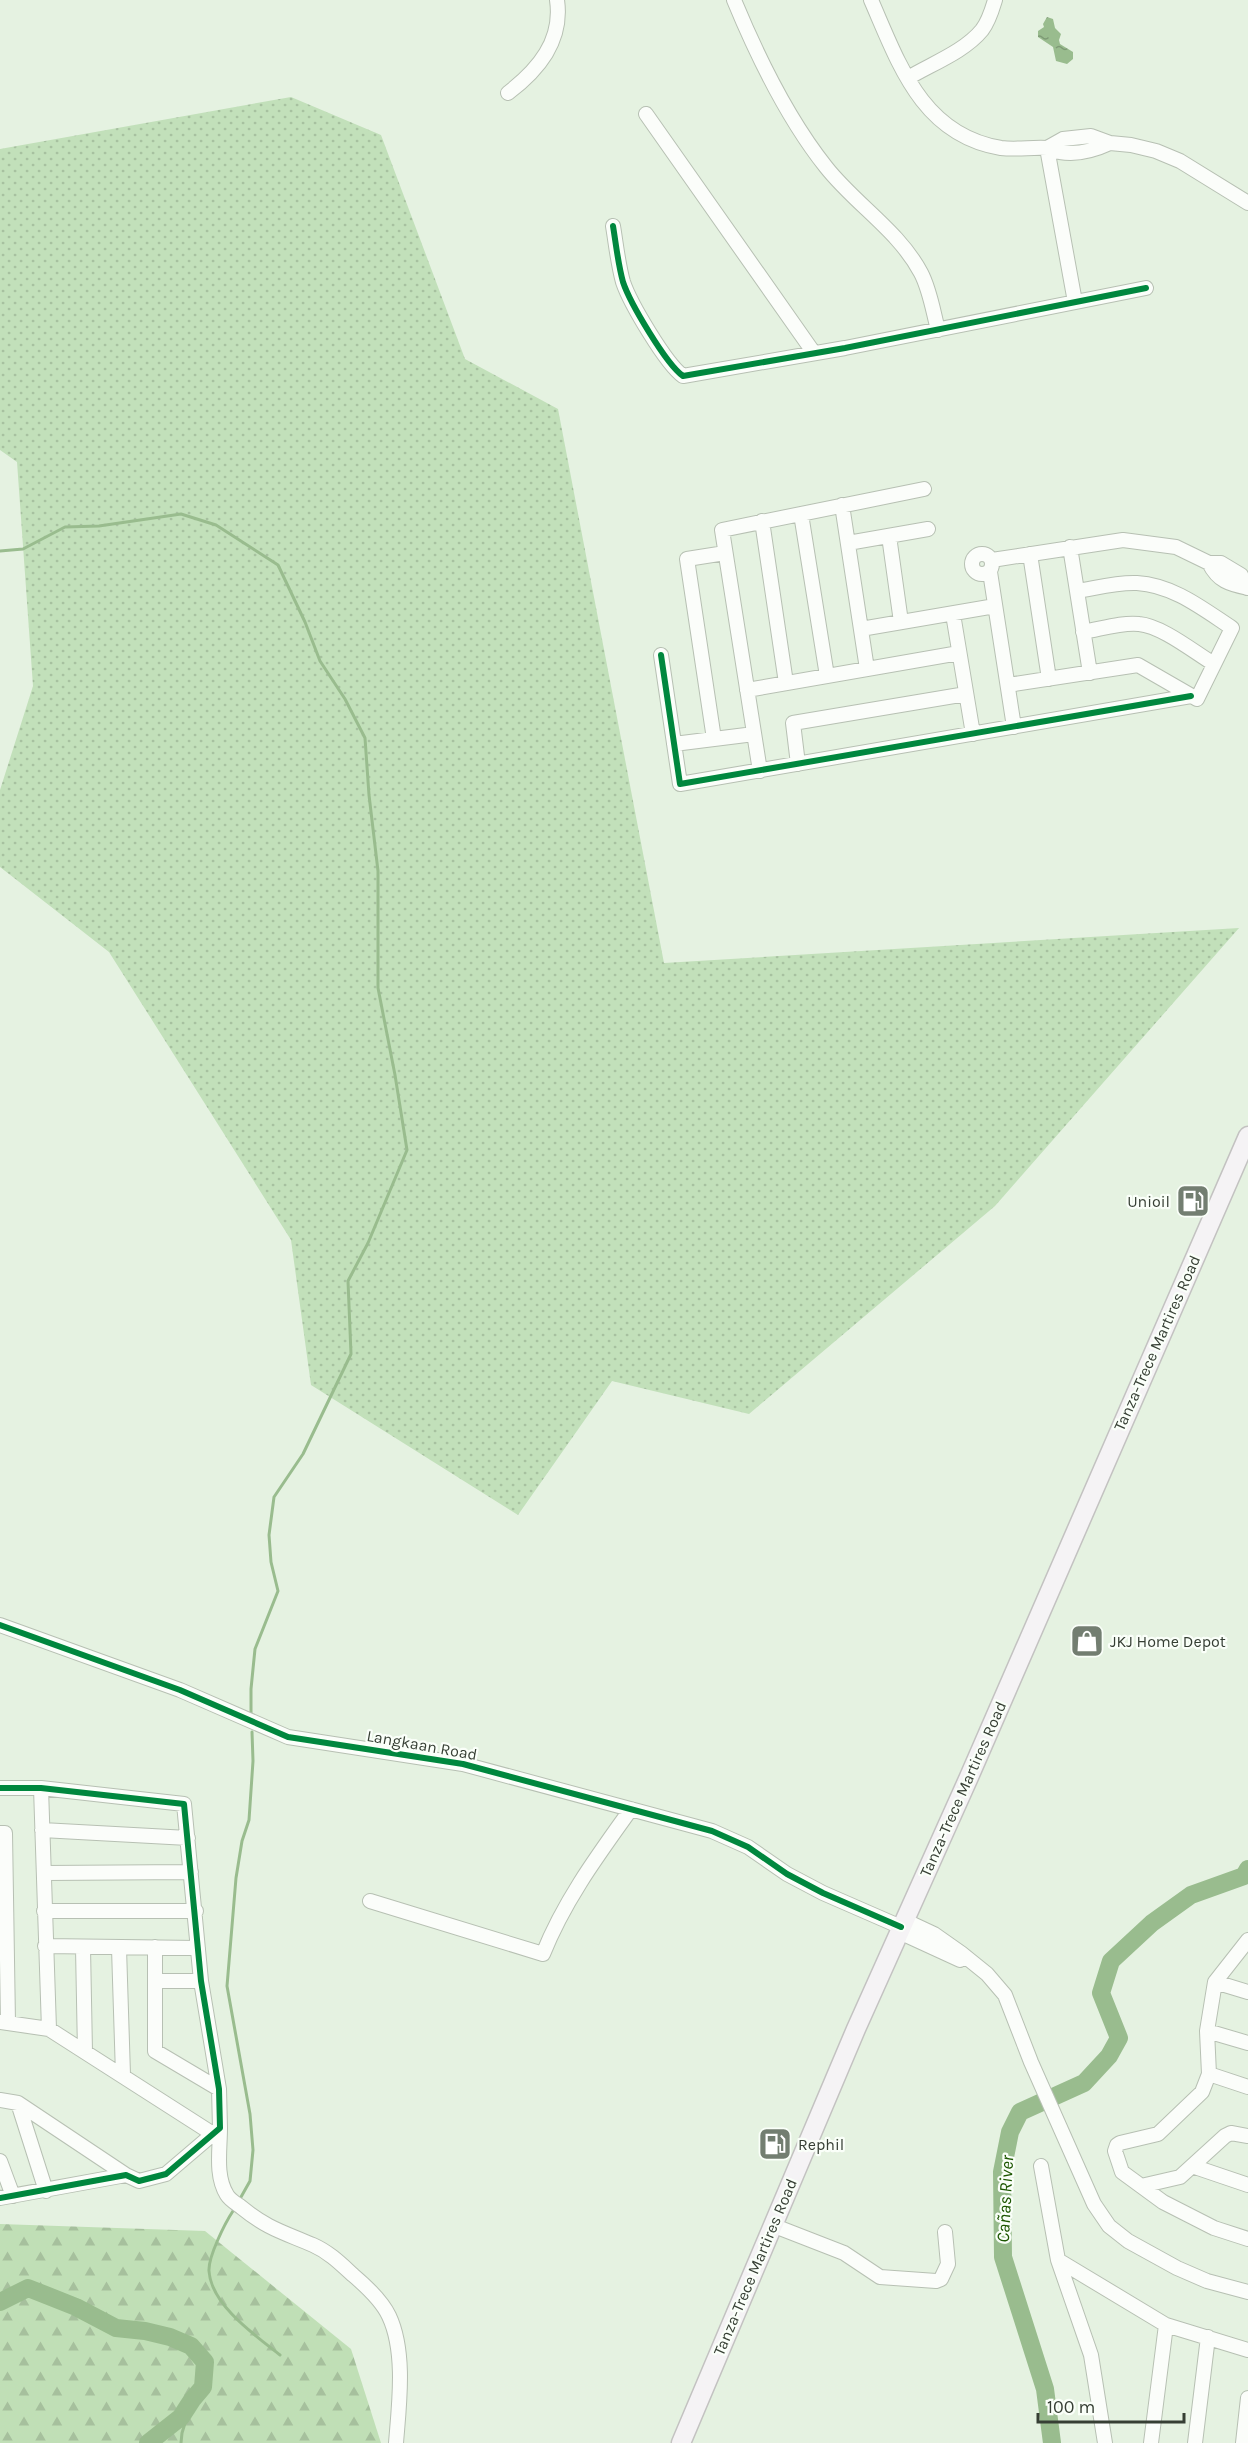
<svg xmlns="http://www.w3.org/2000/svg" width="1248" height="2443" viewBox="0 0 1248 2443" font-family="Karla,sans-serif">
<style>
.grass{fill:url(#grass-dots)}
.forest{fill:url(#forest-firs)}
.water{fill:url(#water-ripples)}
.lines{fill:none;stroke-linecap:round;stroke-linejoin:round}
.stream{stroke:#99bc8e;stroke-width:3}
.river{stroke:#99bc8e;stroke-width:18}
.minor-casing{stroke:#b7c0b3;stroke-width:16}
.major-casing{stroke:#c3c2c1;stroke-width:21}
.minor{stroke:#fbfdfa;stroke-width:14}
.major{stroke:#f5f3f5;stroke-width:18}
.cycleway-casing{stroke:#fafff9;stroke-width:10}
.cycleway{stroke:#00873e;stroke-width:6}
.labels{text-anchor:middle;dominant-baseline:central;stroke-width:4.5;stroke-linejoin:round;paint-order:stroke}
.poi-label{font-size:16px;fill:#363f34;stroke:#fafff9;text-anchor:start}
.street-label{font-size:16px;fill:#363f34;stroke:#fafff9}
.water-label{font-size:18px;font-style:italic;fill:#1c5600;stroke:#fafff9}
</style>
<defs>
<pattern id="grass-dots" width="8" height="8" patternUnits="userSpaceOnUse" patternTransform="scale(1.5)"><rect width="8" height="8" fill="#c2e0ba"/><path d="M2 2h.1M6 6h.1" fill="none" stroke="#a7c1a0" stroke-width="1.8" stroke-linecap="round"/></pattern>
<pattern id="forest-firs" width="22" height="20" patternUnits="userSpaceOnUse" patternTransform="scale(1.5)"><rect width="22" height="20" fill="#c0dfb6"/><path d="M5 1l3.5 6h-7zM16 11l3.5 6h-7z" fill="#a6c09d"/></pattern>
<pattern id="water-ripples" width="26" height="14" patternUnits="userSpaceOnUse" patternTransform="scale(1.5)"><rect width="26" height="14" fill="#99bc8e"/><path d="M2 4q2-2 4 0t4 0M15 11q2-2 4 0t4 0" fill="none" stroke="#7e9a75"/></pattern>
</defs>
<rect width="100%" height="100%" fill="#e5f2e1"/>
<!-- grass -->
<path class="grass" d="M291,97L381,135L465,359L558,409L664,963L1239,928L995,1206L749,1414L612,1381L518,1515L311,1385L291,1240L109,952L0,867V790L33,686L17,462L0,450V149Z"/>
<!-- forest -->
<path class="forest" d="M0,2224L205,2231L351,2349L381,2443H0Z"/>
<!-- water -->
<path class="water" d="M1047,17L1053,19L1055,28L1061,34L1059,40L1060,44L1073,52V59L1067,64L1056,61L1053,47L1038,37V31L1044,27L1043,24Z"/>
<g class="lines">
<!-- stream -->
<path class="stream" d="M0,551L23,549L65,527L99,526L181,514L216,525L278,565L305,622L320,661L345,699L365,738L369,795L378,871V988L395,1075L407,1150L368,1243L348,1281L351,1354L303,1454L274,1497L269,1535L271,1562L278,1591L255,1649L251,1689V1713
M241,2197L250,2181L253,2150L250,2114L227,1986L236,1878L242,1841L249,1820L253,1761L252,1732
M233,2211C225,2223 208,2257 209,2271C211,2305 256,2336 280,2355
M181,2443L182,2433L192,2400"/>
<!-- river -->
<path class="river" d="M0,2302L28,2288L76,2307L116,2328L145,2331L170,2337L191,2346L205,2362L203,2387L192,2400L181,2417L148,2443
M1052,2443L1045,2389L1003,2257L1002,2172L1010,2132L1020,2112L1084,2083L1109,2056L1119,2038L1101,1993L1111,1961L1152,1923L1191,1895L1244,1876L1248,1869"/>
<!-- minor casing -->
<g class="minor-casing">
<path id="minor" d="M734,0C758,58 787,118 826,167C855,204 899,231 921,273C930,290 933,311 938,330
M871,0C899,64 922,135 1001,148C1017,150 1032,147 1047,148C1052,149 1056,151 1060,152C1077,155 1095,150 1110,143
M908,78C931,64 964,52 982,30C989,21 992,10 995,0
M508,93C538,70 563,41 557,0
M646,114L814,353
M1047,148L1063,139L1091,136L1110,143L1131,145L1156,151L1180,161L1248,203
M1047,148L1075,302
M613,226C616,244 618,264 623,282C630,303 666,364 683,376L845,348L1146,288
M842,505L867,669
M801,514L827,676
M762,521L786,683
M889,536L901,622
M848,543L928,529
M1070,547L1090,673
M972 564a10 10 0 1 1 20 0a10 10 0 1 1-20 0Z
M1030,554L1049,679
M992,560L1123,540L1176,547L1209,563H1221L1241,575L1247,588
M1209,563C1218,581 1229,584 1248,588
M990,572L1014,727
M953,614L973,734
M861,629L995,606
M1083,632C1101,629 1122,622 1139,624C1162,626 1194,652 1214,664
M661,655L680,784L1191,696
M1008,685L1138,665L1197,699L1232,628C1203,609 1173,585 1137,583C1117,582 1096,588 1077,591
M747,690L959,653
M714,739L687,559L725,553
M674,744L754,734
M798,764L793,723L966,694
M760,771L722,530L924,489
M0,1625L180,1690L288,1737L463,1764L712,1831L748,1847L787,1874L823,1893L901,1927
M0,1788H41L184,1804L201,1981L219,2089L220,2128L166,2174L139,2181L126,2175L0,2198
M41,1788L49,2029
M42,1830L188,1838
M0,1833H5L8,2023
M45,1873L191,1872
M370,1901L543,1954C564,1901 598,1855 631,1809
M44,1911H196
M904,1920L934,1934L961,1953L987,1974L1005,1995L1031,2062L1094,2204L1109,2226L1128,2241L1177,2268L1207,2281L1248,2292
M899,1932L960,1960
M1248,1940L1215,1982L1207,2031L1209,2074L1202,2092L1158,2134L1120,2143L1117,2145L1115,2151L1122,2172L1163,2202L1214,2228L1248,2239
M45,1946L198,1948
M155,1947V2051L219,2089
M83,1948L85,2052
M119,1948L123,2075
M156,1981H201
M1215,1982L1248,1992
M0,2022L49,2029L213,2134
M1207,2031L1248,2043
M1209,2074L1248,2087
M0,2100L18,2103L126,2175
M18,2103L46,2191
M220,2128C220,2150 215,2176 227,2195C230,2200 237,2204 241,2207C268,2229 283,2232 313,2245C329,2252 341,2264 353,2275C366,2286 382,2301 389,2316C406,2352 399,2405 396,2443
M0,2161L13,2196
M1041,2166L1058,2260L1091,2355L1105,2443
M1192,2166L1248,2185
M1141,2186L1180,2177L1225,2136L1231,2133L1248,2136
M772,2225L844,2253L880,2277L936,2281L941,2279L948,2264L945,2232
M1058,2260L1166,2325L1248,2350
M1151,2443L1166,2325
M1195,2443L1208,2337
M1243,2443L1248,2398"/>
</g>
<!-- major casing -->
<g class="major-casing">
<path id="major" d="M681,2443L856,2029L969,1777L1248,1136"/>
</g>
<!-- minor -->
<use href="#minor" class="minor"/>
<!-- major -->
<use href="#major" class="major"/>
<!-- cycleway casing -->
<g class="cycleway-casing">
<path id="cycleway" d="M613,226C616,244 618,264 623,282C630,303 666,364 683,376L845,348L1146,288
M661,655L680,784L1191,696
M0,1625L180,1690L288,1737L463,1764L712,1831L748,1847L787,1874L823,1893L901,1927
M0,1788H41L184,1804L201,1981L219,2089L220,2128L166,2174L139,2181L126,2175L0,2198"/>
</g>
<!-- cycleway -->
<use href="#cycleway" class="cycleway"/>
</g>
<!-- icons -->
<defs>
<g id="fuel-square" transform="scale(1.725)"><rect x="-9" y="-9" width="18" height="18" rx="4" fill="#737e71" stroke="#fafff9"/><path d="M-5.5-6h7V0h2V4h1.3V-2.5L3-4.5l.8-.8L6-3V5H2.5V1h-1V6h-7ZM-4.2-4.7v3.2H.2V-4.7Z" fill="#fff"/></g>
<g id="shop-square" transform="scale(1.725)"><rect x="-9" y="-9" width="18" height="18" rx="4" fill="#737e71" stroke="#fafff9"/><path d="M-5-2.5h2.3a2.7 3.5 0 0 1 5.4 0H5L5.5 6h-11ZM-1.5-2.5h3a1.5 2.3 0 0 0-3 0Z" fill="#fff"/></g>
</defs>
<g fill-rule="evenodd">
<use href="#fuel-square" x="1193" y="1201"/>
<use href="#shop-square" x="1087" y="1641"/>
<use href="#fuel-square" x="775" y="2144"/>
</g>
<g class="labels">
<!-- poi labels -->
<g class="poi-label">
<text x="1170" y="1201" text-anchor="end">Unioil</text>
<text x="1110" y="1641">JKJ Home Depot</text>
<text x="798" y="2144">Rephil</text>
</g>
<!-- street labels -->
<g class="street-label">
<text transform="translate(1157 1343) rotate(-66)">Tanza-Trece Martires Road</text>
<text transform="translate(422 1745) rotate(10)">Langkaan Road</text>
<text transform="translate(963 1789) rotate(-66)">Tanza-Trece Martires Road</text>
<text transform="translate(755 2267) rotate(-67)">Tanza-Trece Martires Road</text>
</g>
<!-- water labels -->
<g class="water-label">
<text transform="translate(1005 2199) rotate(-87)">Cañas River</text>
</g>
</g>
<!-- scale -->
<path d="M1038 2413v9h146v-9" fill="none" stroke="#363f34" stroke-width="3"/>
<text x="1047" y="2413" font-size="18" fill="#363f34" stroke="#fafff9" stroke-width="4.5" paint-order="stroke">100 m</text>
</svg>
